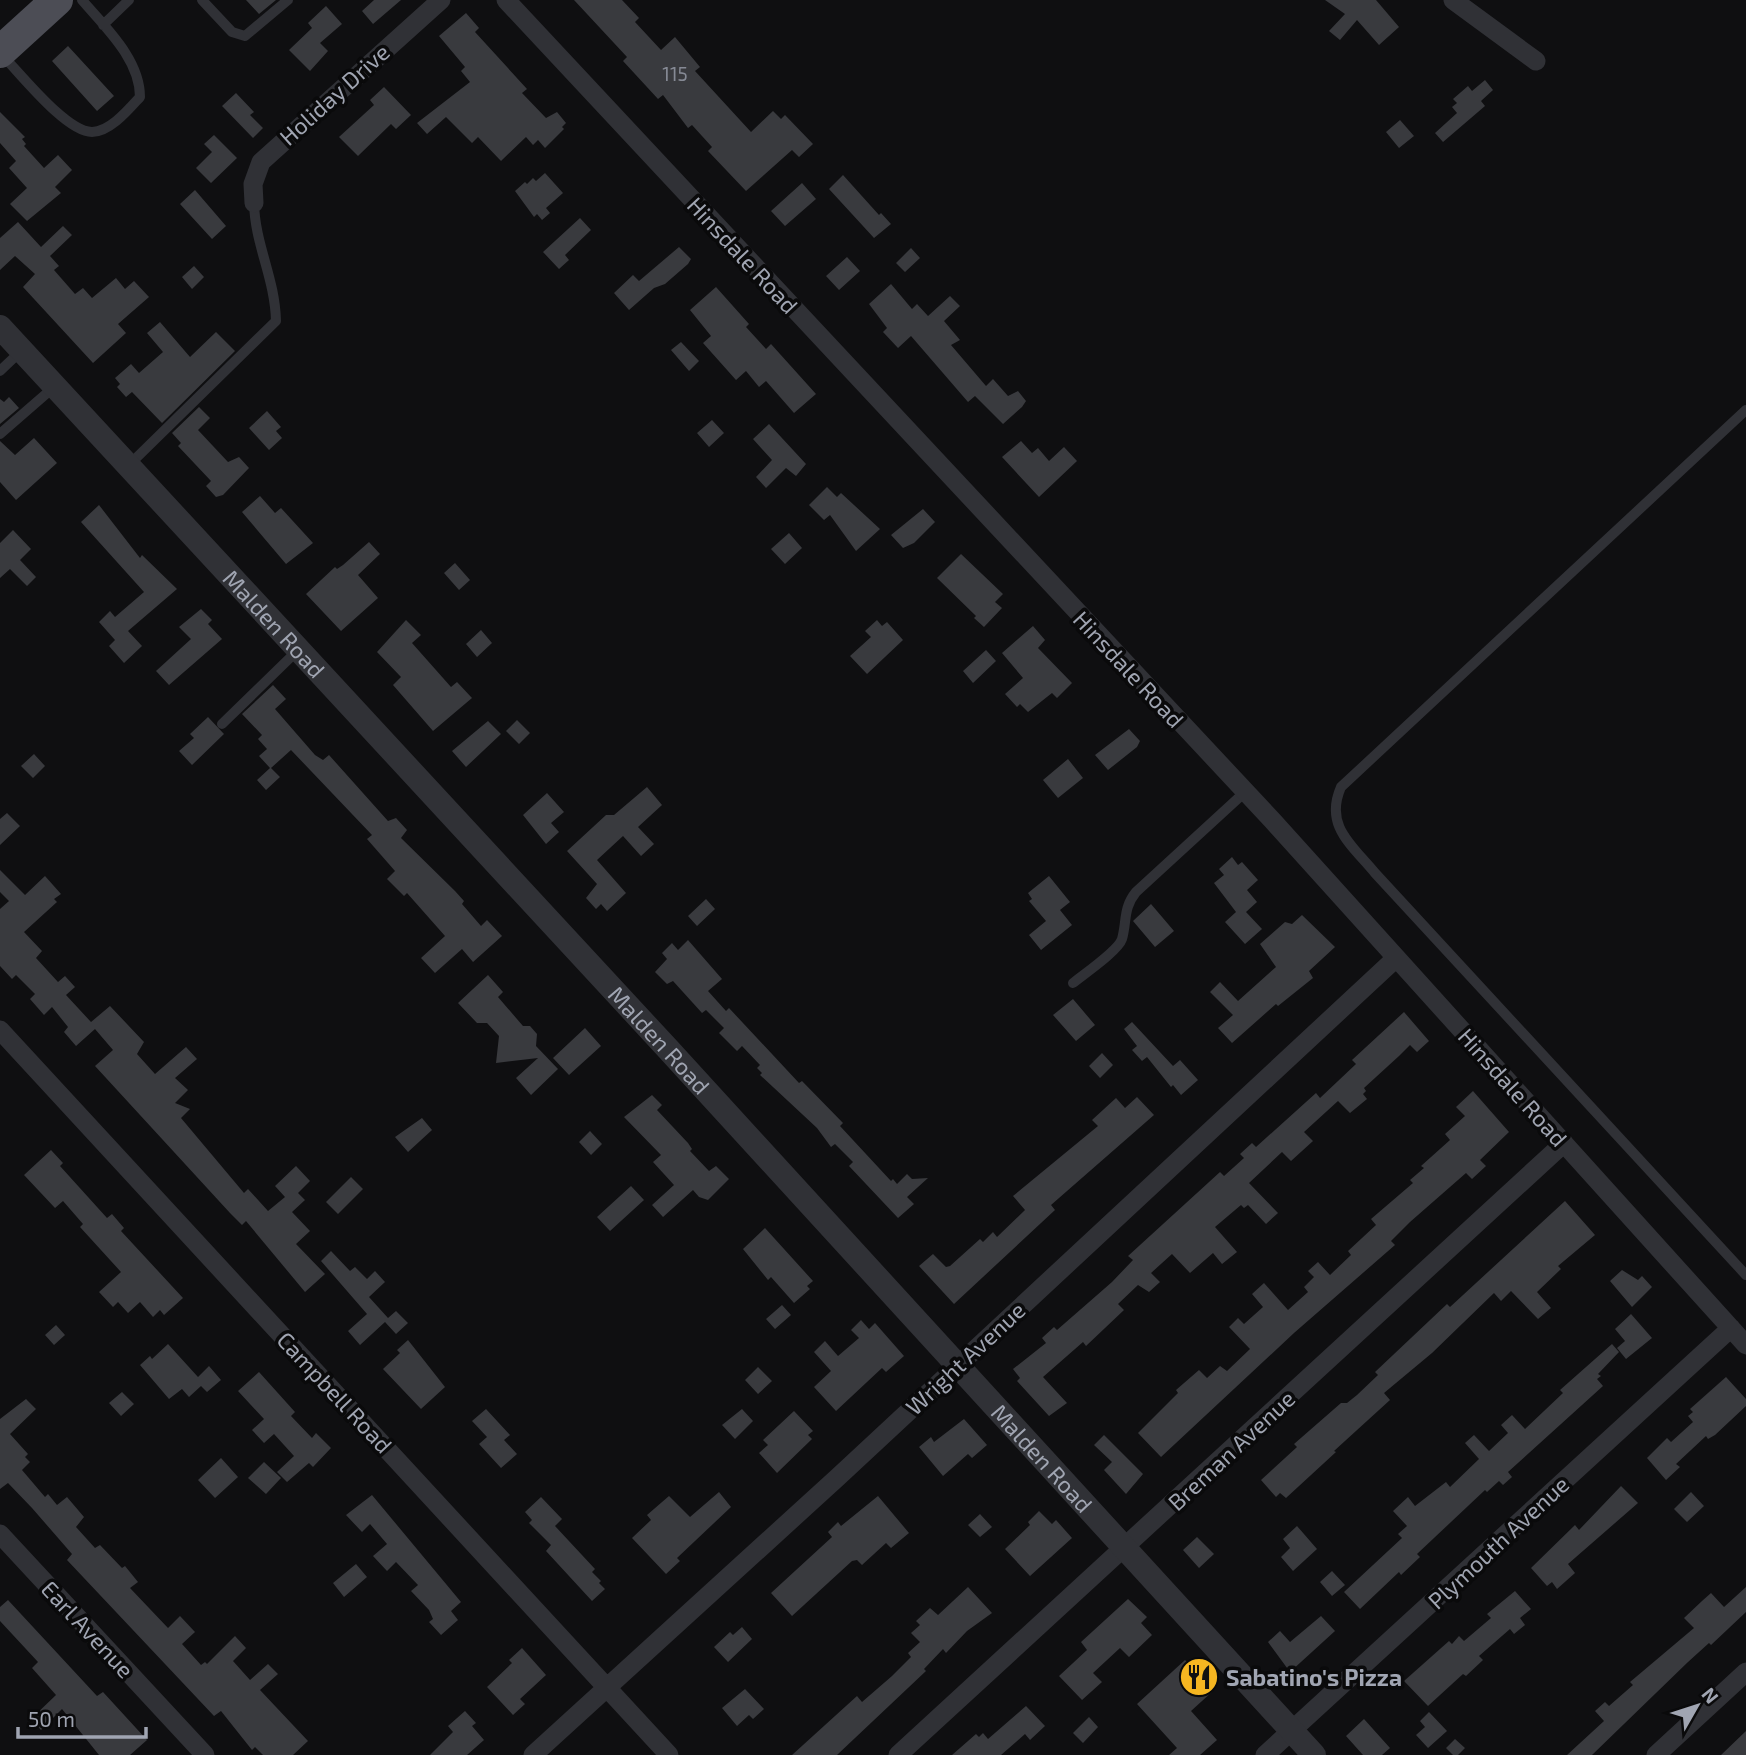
<svg xmlns="http://www.w3.org/2000/svg" width="1746" height="1755" viewBox="0 0 1746 1755" font-family="'Exo 2',sans-serif">
<style>
.building{fill:#393a3e}
.lines{fill:none;stroke-linecap:round;stroke-linejoin:round}
.service{stroke:#303136;stroke-width:10}
.minor{stroke:#303136;stroke-width:19}
.tertiary{stroke:#303136;stroke-width:24}
.primary{stroke:#4c4d55;stroke-width:32}
.labels{text-anchor:middle;dominant-baseline:central;stroke-width:7;stroke-linejoin:round;paint-order:stroke}
.number-label{font-size:19px;fill:#868a95}
.street-label{font-size:23px;fill:#a0a5b2;stroke:#0a0a0b}
.poi-label{font-size:23px;font-weight:bold;fill:#a0a5b2;stroke:#0a0a0b;text-anchor:start}
</style>
<rect width="100%" height="100%" fill="#0f0f11"/>
<!-- building -->
<path class="building" d="M246,0H276L259,14Z
M374,0H401L373,24L362,11Z
M574,0H622L639,18L635,22L661,50L675,37L700,67L695,71L751,132L773,111L781,119L785,115L813,144L799,157L792,150L746,191L708,151L712,147L692,125L688,128L663,95L658,99L623,61L627,57Z
M1325,0H1376L1399,27L1379,45L1357,20L1340,40L1329,31L1345,14Z
M326,6L342,24L320,43L328,51L310,71L289,50L312,28L308,23Z
M466,13L479,28L475,32L527,89L522,93L546,118L557,112L566,123L562,127L564,129L545,148L538,140L533,145L526,137L501,161L478,137L472,143L446,117L427,134L417,123L470,82L461,71L465,67L439,36Z
M68,46L114,96L97,111L52,61Z
M1485,80L1493,90L1481,101L1485,106L1443,142L1435,133L1457,113L1452,107L1457,103L1453,99L1468,86L1472,91Z
M384,87L411,115L396,129L391,124L358,156L339,137L374,105L370,100Z
M236,93L254,112L250,115L263,128L253,138L222,106Z
M0,112L25,137L22,139L26,144L24,146L44,168L58,155L72,170L55,187L61,193L27,221L10,204L27,188L9,168L16,161L0,143Z
M1400,120L1414,136L1399,148L1386,132Z
M214,135L237,158L211,183L196,168L212,152L204,144Z
M545,173L563,193L546,208L550,213L542,220L537,214L534,217L515,191L525,182L527,184L533,178L536,181Z
M843,175L879,215L881,213L891,224L874,238L829,189Z
M802,183L816,199L785,226L771,211Z
M195,190L226,226L212,239L180,204Z
M580,218L591,230L565,255L569,260L559,269L543,252Z
M18,222L41,247L63,226L72,235L50,256L59,266L54,270L75,294L83,288L92,298L116,278L125,289L134,281L149,297L118,324L126,333L93,363L23,287L35,274L15,256L0,270V238Z
M679,247L691,259L688,264L665,284L654,288L629,310L614,293L633,275L639,281Z
M911,248L920,258L905,272L896,263Z
M847,257L860,271L839,290L826,276Z
M194,266L204,277L192,289L182,277Z
M891,284L912,309L917,304L928,316L950,296L960,306L944,321L960,340L951,345L986,386L993,379L1008,396L1018,391L1026,401L1022,407L1003,424L975,396L968,402L911,336L898,348L883,332L887,328L869,304Z
M716,287L749,324L746,327L766,349L771,344L816,394L794,413L766,381L759,387L746,371L736,380L703,343L711,336L690,310Z
M160,322L190,357L216,332L235,351L162,423L132,392L126,397L117,387L120,384L115,378L131,364L139,373L163,352L147,333Z
M681,342L699,361L689,371L671,350Z
M9,397L19,408L0,424V399L4,402Z
M199,407L210,418L198,430L228,462L239,457L249,468L223,495L216,497L206,486L211,481L178,446L181,443L172,433Z
M267,411L281,427L276,431L282,438L269,450L249,428Z
M712,420L724,433L709,447L697,433Z
M769,424L806,464L796,476L786,468L766,488L756,477L772,460L753,439Z
M34,438L57,463L16,500L0,482V441L15,455Z
M1021,441L1032,453L1038,448L1049,461L1064,447L1077,461L1039,497L1002,457Z
M827,487L837,497L841,493L880,529L856,551L830,515L824,520L809,505Z
M260,496L275,513L281,508L313,543L286,564L242,512Z
M99,505L140,558L142,555L177,589L128,631L142,646L124,663L109,646L115,640L99,622L110,611L115,617L144,592L81,522Z
M923,509L935,522L914,543L903,548L891,535Z
M13,530L31,549L20,560L36,577L27,586L10,569L0,578V543Z
M789,533L802,548L785,564L771,549Z
M369,542L380,554L358,575L378,598L341,631L306,594L335,567L337,569L343,565Z
M961,554L1003,594L995,602L1002,608L984,627L974,618L976,616L937,578Z
M455,563L470,580L459,590L444,573Z
M201,609L212,620L208,624L222,639L169,685L156,671L191,639L179,627Z
M406,620L421,635L412,643L451,687L457,682L472,698L433,731L393,685L401,677L377,652Z
M877,620L882,626L887,622L903,640L867,674L850,656L871,637L865,631Z
M1033,626L1045,640L1038,648L1072,683L1057,698L1052,693L1028,712L1020,704L1017,707L1005,694L1023,678L1002,653Z
M481,630L492,643L477,657L466,644Z
M986,650L996,661L973,683L963,671Z
M273,685L286,699L275,709L315,755L323,760L329,755L388,821L396,818L407,830L401,838L455,891L464,901L462,904L481,926L487,920L502,936L473,962L462,949L435,973L421,958L445,936L407,893L404,896L387,879L395,871L367,839L372,835L291,750L271,768L280,777L266,790L257,780L270,768L259,756L267,749L258,739L262,735L242,714Z
M208,717L224,734L192,765L179,751L194,738L190,734Z
M517,720L530,733L519,744L506,731Z
M488,721L501,734L466,767L452,751Z
M1129,729L1140,741L1137,747L1108,770L1095,755Z
M34,754L45,766L33,778L21,766Z
M1068,759L1083,778L1058,798L1043,780Z
M647,787L662,805L638,827L654,844L641,856L623,836L597,860L626,893L607,911L601,904L596,909L586,898L597,884L567,851L606,815H614Z
M547,793L564,812L551,823L559,832L546,844L523,815Z
M7,813L20,826L0,845V819Z
M1232,857L1238,865L1242,862L1258,880L1247,890L1257,902L1246,912L1262,929L1245,944L1225,922L1236,912L1214,883L1224,875L1219,869Z
M0,870L25,895L45,876L61,894L54,899L57,902L24,932L42,951L36,958L58,982L65,976L75,987L66,995L91,1022L110,1006L144,1042L137,1054L155,1074L186,1047L197,1059L175,1078L188,1090L175,1103L190,1109L181,1118L244,1193L248,1189L268,1211L285,1197L275,1186L296,1166L310,1181L298,1193L305,1200L292,1212L310,1231L296,1244L325,1274L305,1292L246,1221L242,1225L230,1213L95,1066L113,1050L95,1029L76,1046L64,1032L68,1027L52,1007L44,1015L30,999L35,994L16,975L12,979L0,966V909L9,901L0,892Z
M1049,876L1070,902L1060,910L1072,925L1041,950L1029,935L1046,921L1029,901L1032,899L1028,893Z
M706,899L715,909L697,926L688,916Z
M1151,904L1174,931L1155,947L1133,921Z
M1302,915L1335,947L1309,971L1313,978L1278,1006L1276,1004L1232,1043L1218,1028L1233,1015L1210,992L1220,982L1238,1001L1276,967L1260,944L1285,922L1292,924Z
M688,940L722,979L708,991L726,1011L729,1008L799,1083L802,1081L843,1123L840,1126L891,1181L893,1179L897,1184L907,1174L912,1179L928,1178L907,1197L914,1204L898,1218L849,1166L853,1162L835,1144L831,1147L817,1128L760,1075L762,1073L757,1068L760,1065L742,1046L737,1051L719,1033L724,1028L706,1010L702,1013L673,981L667,984L655,972L667,959L662,953L672,943L678,950Z
M488,975L503,992L498,997L523,1026H530L537,1034L536,1046L558,1069L531,1095L516,1078L538,1058L496,1063L499,1036L487,1023H477L458,1003Z
M1073,999L1095,1025L1076,1041L1053,1015Z
M1404,1012L1429,1041L1417,1052L1410,1045L1399,1056L1364,1088L1366,1091L1363,1094L1367,1099L1350,1113L1338,1101L1304,1132L1313,1141L1291,1161L1282,1152L1249,1183L1278,1213L1266,1224L1248,1205L1244,1208L1241,1205L1215,1227L1237,1252L1222,1264L1213,1253L1190,1273L1172,1254L1151,1273L1160,1282L1149,1292L1138,1285L1118,1304L1124,1310L1086,1346L1083,1342L1043,1377L1067,1403L1049,1416L1017,1381L1020,1378L1013,1369L1046,1343L1042,1338L1054,1327L1057,1330L1112,1282L1133,1260L1128,1256L1220,1172L1224,1176L1244,1158L1240,1154L1252,1143L1256,1147L1316,1093L1320,1098L1356,1064L1352,1060Z
M1132,1022L1173,1066L1180,1060L1198,1080L1181,1095L1173,1085L1171,1087L1147,1057L1142,1061L1132,1050L1137,1046L1124,1029Z
M585,1028L601,1046L569,1075L553,1058Z
M1102,1053L1113,1065L1100,1078L1089,1066Z
M1473,1091L1509,1132L1480,1160L1486,1166L1472,1179L1466,1173L1410,1222L1391,1241L1395,1245L1294,1333L1161,1457L1138,1433L1178,1393L1176,1390L1199,1370L1207,1378L1220,1366L1227,1371L1250,1349L1229,1327L1238,1318L1244,1324L1263,1307L1252,1294L1264,1283L1288,1310L1308,1292L1304,1287L1314,1277L1308,1271L1318,1262L1330,1275L1351,1255L1348,1251L1376,1225L1371,1219L1413,1183L1410,1180L1424,1168L1421,1166L1450,1140L1445,1134L1465,1116L1456,1107Z
M652,1095L662,1105L657,1110L688,1143L692,1149L690,1151L709,1171L716,1166L729,1179L708,1200L699,1197L693,1190L663,1217L652,1205L674,1185L653,1162L661,1155L624,1117Z
M1137,1097L1154,1115L1051,1205L1055,1210L954,1304L919,1266L933,1254L946,1267L950,1266L980,1239L983,1242L993,1232L997,1237L1025,1210L1013,1196L1098,1126L1092,1120L1116,1098L1125,1108Z
M422,1118L432,1130L408,1152L395,1137Z
M590,1131L602,1144L591,1155L579,1142Z
M51,1150L63,1163L60,1166L107,1218L112,1214L124,1228L121,1231L183,1298L164,1315L160,1310L153,1317L140,1302L128,1313L118,1302L113,1307L99,1292L121,1272L80,1227L83,1224L63,1201L55,1208L24,1175Z
M351,1177L363,1189L338,1214L326,1202Z
M631,1186L644,1200L610,1231L597,1217Z
M1565,1201L1595,1235L1558,1266L1561,1269L1537,1292L1551,1308L1538,1319L1511,1291L1501,1301L1494,1293L1432,1353L1384,1393L1390,1400L1334,1451L1336,1452L1286,1498L1280,1493L1276,1497L1261,1480L1297,1447L1294,1444L1341,1403H1347L1357,1395L1378,1375L1375,1372L1447,1304L1450,1307Z
M765,1228L813,1281L807,1286L810,1289L794,1303L771,1277L768,1280L743,1249Z
M331,1251L350,1271L355,1267L367,1279L375,1271L385,1282L369,1297L388,1318L396,1311L408,1323L396,1334L385,1322L360,1345L348,1331L367,1314L321,1261Z
M1622,1270L1638,1280L1642,1276L1652,1287L1632,1307L1610,1281Z
M782,1305L791,1315L775,1329L766,1319Z
M1631,1314L1652,1338L1626,1359L1617,1348L1625,1341L1615,1329Z
M861,1320L869,1329L875,1323L904,1356L886,1372L882,1368L836,1411L814,1387L831,1371L814,1352L825,1341L838,1356L859,1338L851,1330Z
M56,1325L65,1335L54,1345L45,1335Z
M408,1340L445,1387L421,1409L383,1369L400,1353L397,1350Z
M168,1344L198,1377L209,1366L221,1380L207,1392L201,1386L189,1397L182,1389L169,1399L140,1365L150,1356L152,1359Z
M1612,1344L1619,1352L1598,1374L1601,1376L1597,1379L1603,1386L1508,1472L1512,1477L1503,1485L1499,1481L1487,1492L1485,1490L1417,1554L1420,1557L1401,1575L1399,1572L1360,1609L1344,1592L1402,1538L1398,1534L1407,1526L1393,1511L1408,1497L1415,1506L1446,1482L1450,1487L1479,1459L1465,1443L1474,1435L1489,1451L1508,1433L1501,1425L1512,1415L1525,1429L1563,1393L1560,1390Z
M758,1367L772,1381L758,1394L745,1380Z
M259,1372L295,1412L291,1416L312,1438L316,1433L331,1448L313,1467L309,1463L287,1482L277,1472L294,1456L274,1434L264,1443L252,1430L264,1419L238,1391Z
M1726,1377L1746,1399V1406L1715,1435L1708,1439L1706,1436L1676,1464L1680,1467L1666,1480L1647,1458L1667,1438L1671,1442L1693,1422L1688,1416L1693,1412L1690,1409Z
M122,1392L134,1404L121,1416L109,1403Z
M26,1399L36,1409L10,1434L28,1454L25,1457L30,1462L22,1470L45,1497L48,1494L57,1505L67,1497L84,1517L76,1527L95,1548L100,1545L122,1568L125,1566L138,1582L130,1588L168,1628L180,1616L195,1632L182,1644L201,1665L205,1662L207,1664L235,1636L246,1648L233,1661L250,1680L268,1664L278,1674L260,1690L308,1741L293,1755H263L255,1747L252,1750L221,1711L214,1716L67,1560L72,1554L32,1508L8,1483L0,1489V1419Z
M486,1409L510,1435L504,1440L517,1454L501,1468L479,1444L487,1437L472,1421Z
M742,1409L753,1421L735,1439L722,1425Z
M794,1411L813,1431L808,1435L812,1439L777,1473L759,1453L768,1445L763,1440Z
M964,1419L987,1445L972,1458L968,1454L943,1476L919,1447L931,1437L934,1442Z
M1104,1435L1143,1474L1126,1494L1104,1470L1112,1462L1094,1445Z
M221,1458L238,1477L215,1498L198,1480Z
M264,1462L281,1478L266,1494L248,1478Z
M1621,1486L1638,1503L1568,1564L1575,1573L1557,1589L1552,1582L1547,1586L1531,1568L1575,1525L1579,1530Z
M719,1492L731,1507L677,1558L680,1561L666,1574L632,1538L651,1520L647,1515L669,1496L690,1517Z
M1691,1492L1704,1506L1687,1522L1674,1509Z
M372,1495L461,1602L451,1611L458,1620L441,1635L429,1622L433,1619L429,1610L411,1591L418,1585L396,1562L387,1571L373,1556L387,1544L370,1524L362,1532L346,1515Z
M878,1496L909,1533L891,1548L886,1543L862,1565L857,1560L852,1561L792,1616L771,1593L832,1537L828,1532L838,1522L841,1526Z
M541,1497L562,1519L555,1526L595,1569L592,1572L601,1581L599,1583L605,1589L592,1601L546,1551L551,1545L529,1523L532,1520L525,1512Z
M1039,1511L1052,1524L1056,1520L1072,1538L1030,1576L1005,1549L1030,1525L1028,1522Z
M980,1514L992,1527L980,1537L968,1525Z
M1297,1526L1317,1549L1293,1571L1281,1557L1290,1548L1283,1539Z
M1197,1537L1214,1554L1199,1568L1183,1550Z
M356,1564L367,1577L344,1597L333,1583Z
M1332,1571L1345,1585L1332,1596L1320,1582Z
M968,1587L992,1613L967,1631L946,1653L943,1649L924,1669L926,1671L837,1755H792L857,1696L862,1702L892,1676L911,1657L908,1653L920,1642L911,1633L920,1625L916,1621L930,1608L938,1615Z
M1746,1587V1612L1711,1645L1709,1643L1688,1662L1592,1755H1567L1604,1721L1595,1711L1605,1702L1609,1706L1633,1685L1630,1682L1694,1628L1684,1618L1702,1601L1711,1593L1724,1607Z
M1515,1591L1531,1609L1520,1618L1525,1625L1514,1634L1510,1629L1479,1656L1483,1660L1466,1676L1463,1674L1428,1706L1404,1681L1449,1641L1452,1644L1459,1636L1464,1641L1491,1618L1487,1614Z
M1128,1599L1147,1617L1141,1623L1152,1635L1129,1657L1120,1648L1093,1673L1102,1682L1082,1700L1059,1676L1087,1650L1081,1642Z
M8,1600L97,1696L103,1692L147,1740L130,1755H99L62,1709L41,1730L31,1719L56,1695L32,1668L38,1662L0,1621V1607Z
M1321,1616L1335,1631L1290,1672L1268,1642L1280,1631L1290,1642Z
M742,1627L752,1639L728,1662L714,1647L730,1632L733,1635Z
M522,1648L546,1675L520,1699L525,1704L513,1715L487,1687L512,1663L509,1660Z
M1185,1660L1213,1691L1191,1711L1217,1740L1200,1755H1169L1177,1748L1137,1704Z
M745,1689L764,1709L753,1719L749,1715L737,1726L722,1708Z
M1026,1706L1045,1726L1030,1740L1025,1734L1001,1755H952L976,1734L979,1737L983,1733L988,1739Z
M465,1711L476,1723L472,1726L484,1740L467,1755H430L453,1732L448,1726Z
M1429,1712L1447,1731L1428,1748L1416,1735L1425,1727L1420,1721Z
M1089,1717L1098,1727L1083,1743L1073,1733Z
M1364,1719L1390,1748L1382,1755H1363L1346,1736Z
M1746,1731V1755H1721Z
M1455,1739L1465,1748L1458,1755H1453L1446,1748Z"/>
<g class="lines">
<!-- service -->
<path class="service" d="M202,0L232,32L245,36L288,0
M103,25L129,0
M2,55C20,73 66,132 92,132C110,132 129,109 140,97C140,59 105,27 82,0
M0,371L21,351
M1746,410L1341,787C1324,826 1352,845 1375,873L1746,1275
M0,434L54,387
M128,466L276,321C275,278 255,245 254,203
M222,724L297,651
M1073,983C1084,974 1118,951 1122,939C1127,921 1123,908 1136,892L1245,792"/>
<!-- minor -->
<path class="minor" d="M506,0L1272,820L1746,1345
M1453,0L1536,61
M254,203L253,184L261,162L441,0
M0,1030L669,1755
M0,1534L205,1755
M533,1755L838,1477L1395,959
M898,1755L1564,1143
M1265,1755L1731,1328
M1656,1755L1746,1672"/>
<!-- tertiary -->
<path class="tertiary" id="s1" d="M0,327L668,1049L1314,1755"/>
<!-- primary -->
<path class="primary" d="M0,52L57,0"/>
</g>
<!-- icons -->
<defs>
<g id="restaurant-disc" transform="scale(2.0125)"><circle r="9.5" fill="#f6b621" stroke="#0a0a0b"/><path d="M-5-6h1v4h1v-4h1v4h1v-4h1v5L-1.5 .5V6h-2V.5L-5-1ZM5-6V6H3V1.5H1.5Q1.5-4 5-6Z" fill="#111"/></g>
</defs>
<g fill-rule="evenodd">
<use href="#restaurant-disc" x="1199" y="1677"/>
</g>
<g class="labels">
<!-- number labels -->
<g class="number-label">
<text x="675" y="73">115</text>
</g>
<!-- street labels -->
<g class="street-label">
<text transform="translate(334 94) rotate(-42)">Holiday Drive</text>
<text transform="translate(743 255) rotate(47)">Hinsdale Road</text>
<text stroke="none"><textPath href="#s1" startOffset="404">Malden Road</textPath></text>
<text transform="translate(1129 669) rotate(47)">Hinsdale Road</text>
<text stroke="none"><textPath href="#s1" startOffset="971">Malden Road</textPath></text>
<text transform="translate(1513 1087) rotate(48)">Hinsdale Road</text>
<text transform="translate(965 1358) rotate(-43)">Wright Avenue</text>
<text transform="translate(335 1392) rotate(47)">Campbell Road</text>
<text transform="translate(1231 1450) rotate(-43)">Breman Avenue</text>
<text stroke="none"><textPath href="#s1" startOffset="1538">Malden Road</textPath></text>
<text transform="translate(1498 1542) rotate(-43)">Plymouth Avenue</text>
<text transform="translate(88 1629) rotate(47)">Earl Avenue</text>
</g>
<!-- poi labels -->
<g class="poi-label">
<text x="1226" y="1677">Sabatino's Pizza</text>
</g>
</g>
<!-- north arrow -->
<g transform="translate(1697 1706) rotate(51)" stroke="#0a0a0b" stroke-width="5" paint-order="stroke">
<path d="M0-5L12 26L0 18L-12 26Z" fill="#a0a5b2"/>
<text y="-10" font-size="19" font-weight="bold" text-anchor="middle" fill="#a0a5b2">N</text>
</g>
<!-- scale -->
<path d="M18 1727v10h128v-10" fill="none" stroke="#a0a5b2" stroke-width="3.5"/>
<text x="28" y="1727" font-size="21" fill="#a0a5b2" stroke="#0a0a0b" stroke-width="5" paint-order="stroke">50 m</text>
</svg>
